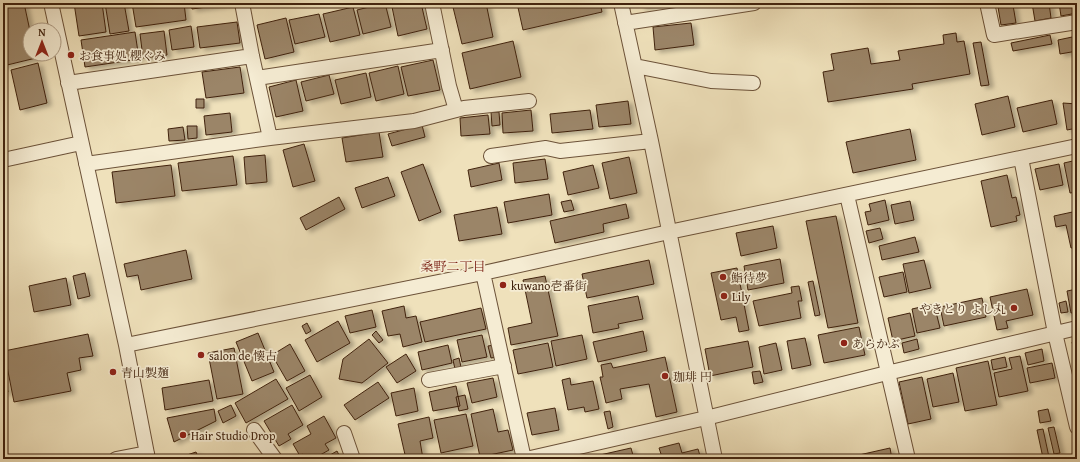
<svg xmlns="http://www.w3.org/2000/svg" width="1080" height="462" viewBox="0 0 1080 462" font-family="'Gentium Book Plus','Noto Serif JP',serif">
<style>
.building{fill:#9b8568;stroke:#40220e;filter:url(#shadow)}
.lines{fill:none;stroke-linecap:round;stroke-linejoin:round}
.minor-casing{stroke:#6c5239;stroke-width:16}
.minor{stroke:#f5ecd3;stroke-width:14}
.poi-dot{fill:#8f2418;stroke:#f5ecd3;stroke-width:1.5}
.labels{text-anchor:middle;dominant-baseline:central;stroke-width:3.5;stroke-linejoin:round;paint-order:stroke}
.poi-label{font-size:12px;fill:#40220e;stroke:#f5ecd3;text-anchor:start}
.neighbourhood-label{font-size:13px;fill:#7a1f14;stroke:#f5ecd3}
</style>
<defs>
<filter id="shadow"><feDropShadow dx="4.5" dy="2.5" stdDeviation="2" flood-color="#0004"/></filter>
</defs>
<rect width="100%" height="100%" fill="#efe1bb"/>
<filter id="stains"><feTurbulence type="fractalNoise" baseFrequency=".005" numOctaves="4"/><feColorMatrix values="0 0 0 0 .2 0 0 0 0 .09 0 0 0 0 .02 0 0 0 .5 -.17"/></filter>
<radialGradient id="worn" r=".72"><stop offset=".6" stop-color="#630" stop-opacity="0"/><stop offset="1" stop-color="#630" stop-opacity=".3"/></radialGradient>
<!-- building -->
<path class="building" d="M3,3H24L30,31V54H35L36,58L3,66Z
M74,3H102L106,32L79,36Z
M105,3H124L129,31L110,34Z
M132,3H184L186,20L136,27Z
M191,3H229V4L192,9Z
M385,3L391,27L363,34L357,10Z
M408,3H421L427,29L398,36L392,7Z
M452,3H486L493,37L462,44Z
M517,3H600L602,12L523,30Z
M641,3H678L641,7Z
M1032,3H1049L1051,18L1035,21Z
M1059,3H1076L1077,13L1061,16Z
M1013,5L1016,23L1001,25L998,7Z
M353,7L360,35L330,42L323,14Z
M319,14L325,37L295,44L289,20Z
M286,18L294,52L265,59L257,25Z
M237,22L240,43L200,48L197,27Z
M691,23L694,45L655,50L653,27Z
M191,26L194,47L172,50L169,30Z
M164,31L167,55L143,58L140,34Z
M135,32L139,59L85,67L81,40Z
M956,33L957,42L964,41L970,74L912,84L913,89L828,102L823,72L834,70L831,54L868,48L871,64L900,60L898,51L944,44L943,35Z
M1050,35L1052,44L1013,51L1011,43Z
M1077,36V51L1060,54L1058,40Z
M513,41L521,77L470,89L462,53Z
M981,42L989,85L981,86L973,43Z
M433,60L440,90L408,96L401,67Z
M38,63L47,103L20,110L11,70Z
M398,66L404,94L376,101L369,73Z
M240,67L244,93L206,98L202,72Z
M366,73L371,97L341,104L335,80Z
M329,75L334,94L306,101L301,82Z
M296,80L303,111L276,117L269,87Z
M1008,96L1015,127L982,135L975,104Z
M196,99H204V108H196Z
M1052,100L1057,124L1023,132L1017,108Z
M628,101L631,124L599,127L596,105Z
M1063,103L1077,104V128L1067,130Z
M531,110L533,131L503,133L502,113Z
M590,110L593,129L552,133L550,114Z
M491,112H499L500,125L492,126Z
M230,113L232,132L206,135L204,116Z
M488,115L490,134L461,136L460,118Z
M422,125L425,137L392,146L388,134Z
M187,126H197V138L188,139Z
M183,127L185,140L169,141L168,129Z
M910,129L916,160L853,173L846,142Z
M379,132L383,157L346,162L342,138Z
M304,144L315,181L293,187L283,150Z
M265,155L267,182L246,184L244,157Z
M233,156L237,185L182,191L178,163Z
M629,157L637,193L610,199L602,163Z
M545,159L548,179L515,183L513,163Z
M1077,160V192L1070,193L1064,163Z
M499,163L502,180L471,187L468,170Z
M423,164L441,212L419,221L401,172Z
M1059,164L1063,185L1040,190L1035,169Z
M171,165L175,196L116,203L112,172Z
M593,165L599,188L568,195L563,172Z
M1007,175L1012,198L1016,197L1020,215L1016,216L1017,221L991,227L981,181Z
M388,177L395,196L362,208L355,188Z
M549,194L552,215L508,223L504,202Z
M339,197L345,209L306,230L300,218Z
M571,200L574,210L564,212L561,202Z
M885,200L889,220L868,225L865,212L871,211L869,204Z
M910,201L914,220L895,224L891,205Z
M626,204L629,218L603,224L604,232L555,243L550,221Z
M497,207L502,234L459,241L454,215Z
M1077,211V247L1071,248L1066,225L1056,227L1054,216Z
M836,216L858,323L828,328L806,221Z
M773,226L777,248L741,256L736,233Z
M880,228L883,239L869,243L866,231Z
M915,237L919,252L882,260L879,246Z
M186,250L192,279L141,290L138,275L127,277L124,264Z
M780,259L784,283L748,290L744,266Z
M649,260L654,284L587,298L582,274Z
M924,260L931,288L909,293L903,264Z
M737,268L749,330L739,332L736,317L721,320L711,273Z
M903,272L907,292L884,297L879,277Z
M85,273L90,296L78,299L73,276Z
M545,276L558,336L511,345L508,328L532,323L523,280Z
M66,278L71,305L34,312L29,286Z
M813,281L820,315L815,316L808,282Z
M799,286L802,301H798L801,318L759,326L753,301L792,293L791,287Z
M1027,289L1033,315L1006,321L1008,328L997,330L990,297Z
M1077,289V312L1071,313L1067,291Z
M638,296L643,319L618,324L619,328L593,333L588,306Z
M982,298L986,317L944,326L940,307Z
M1066,301L1068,312L1061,313L1059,303Z
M934,304L940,328L917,333L912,309Z
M404,306L406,318L416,316L422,342L403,347L400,334L388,336L382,311Z
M481,308L486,329L425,342L420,322Z
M372,310L376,327L350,333L345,316Z
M910,313L915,336L893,341L888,318Z
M338,321L350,343L317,362L305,340Z
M307,323L311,331L306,334L302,326Z
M859,327L865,355L824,363L818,335Z
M376,331L383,340L379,343L372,335Z
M643,331L647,351L598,362L593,342Z
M258,333L274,372L252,381L236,342Z
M88,334L93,356L79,358L81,370L67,373L71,391L14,402L4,351Z
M482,335L487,357L462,362L457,340Z
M582,335L587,359L556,366L551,341Z
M805,338L811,365L792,369L787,341Z
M369,339L388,363L362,383L339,379L343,359Z
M917,339L919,349L904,353L902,343Z
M1077,340V364L1072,342Z
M748,341L753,367L710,376L705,349Z
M548,343L553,367L518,374L513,350Z
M776,343L782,370L764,374L759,347Z
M290,344L305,371L287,381L272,355Z
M448,345L452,363L422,370L418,352Z
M494,345L497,357L491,358L488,346Z
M234,348L243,394L217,399L208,353Z
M1042,349L1044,361L1028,365L1025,353Z
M406,354L416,371L397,383L386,367Z
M1020,356L1028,391L999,397L994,373L1012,369L1009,358Z
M665,357L677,412L656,417L649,384L620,389L622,399L606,403L600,377H603L601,365L611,363L613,368Z
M1005,357L1007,367L993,370L991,360Z
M459,358L461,367L455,369L453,360Z
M988,361L997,405L965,411L956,368Z
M1052,363L1055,378L1030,383L1027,368Z
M3,368L8,392L3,393Z
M760,371L763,382L754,384L752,372Z
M953,373L959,402L933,407L927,379Z
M310,375L322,397L299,411L286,388Z
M922,377L931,419L908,424L899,382Z
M493,378L497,397L472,403L467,383Z
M570,378L571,385L593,381L599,409L585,412L584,407L568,410L562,380Z
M276,379L288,399L246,423L235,403Z
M209,380L213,401L165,410L162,388Z
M378,382L389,398L355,420L344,405Z
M456,386L460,406L433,411L429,392Z
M414,388L418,411L396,416L391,393Z
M465,395L468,409L459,411L456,397Z
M231,405L236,416L223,423L218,411Z
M292,405L303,425L288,434L291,439L279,446L264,421Z
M555,408L559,430L532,435L527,413Z
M214,409L216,421L174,442L167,418Z
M493,409L498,432L508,430L513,450L480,457L471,414Z
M1048,409L1051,421L1040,423L1038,411Z
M610,411L613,427L608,429L604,412Z
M466,414L473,446L441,453L434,420Z
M324,416L336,438L325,444L329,450L313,459H306L303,454L300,456L293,444L311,434L307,426Z
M429,417L433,438L420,441L423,459H406L398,424Z
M1054,427L1060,453L1054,454L1048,428Z
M1043,429L1049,457L1043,458L1037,430Z
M679,443L682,453L698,449L701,459H655L662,457L659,448Z
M631,448L634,459H601L600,455Z
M890,448L892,459H860L859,455Z
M337,451L341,459H323Z
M196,452L199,459H175Z"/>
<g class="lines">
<!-- minor casing -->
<g class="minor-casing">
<path id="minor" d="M51,3L126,345L148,459
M242,3L252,56L270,138
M432,3L449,86L456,110
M621,3L651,141L715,459
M987,3L994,35L1077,22
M625,23L754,3
M635,66L711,81L753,83
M257,78L442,50
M68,83L252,56
M491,156L546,148L560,151L651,141
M1021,158L1055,333L1077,427
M3,160L81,143
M86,164L270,138L414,121L464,108L529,101
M847,195L908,459
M483,273L524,459
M126,345L483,273L669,232L1077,146
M429,380L504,366
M254,430L275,459
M344,433L353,459
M116,459L147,453
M526,459L706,418L887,373L1077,328"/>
</g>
<!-- minor -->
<use href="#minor" class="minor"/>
</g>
<!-- markers -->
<g class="poi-dot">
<circle cx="71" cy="55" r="4"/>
<circle cx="723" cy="277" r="4"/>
<circle cx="503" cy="285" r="4"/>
<circle cx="724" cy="296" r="4"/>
<circle cx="1014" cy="308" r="4"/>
<circle cx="844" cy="343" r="4"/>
<circle cx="201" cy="355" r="4"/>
<circle cx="113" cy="372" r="4"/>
<circle cx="665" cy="376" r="4"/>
<circle cx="183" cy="435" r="4"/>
</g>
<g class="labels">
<!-- poi labels -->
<g class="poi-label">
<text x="79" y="55">お食事処 櫻ぐみ</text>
<text x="731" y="277">鮨待夢</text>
<text x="511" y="285">kuwano壱番街</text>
<text x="732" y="296">Lily</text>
<text x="1006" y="308" text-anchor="end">やきとり よし丸</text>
<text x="852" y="343">あらかぶ</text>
<text x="209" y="355">salon de 懐古</text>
<text x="121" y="372">青山製麺</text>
<text x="673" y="376">珈琲 円</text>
<text x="191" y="435">Hair Studio Drop</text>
</g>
<!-- neighbourhood labels -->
<g class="neighbourhood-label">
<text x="453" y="266">桑野二丁目</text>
</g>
</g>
<!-- margin -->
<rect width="1080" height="462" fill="none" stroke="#efe1bb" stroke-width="16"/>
<rect x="4" y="4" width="1072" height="454" fill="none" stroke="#40220e" stroke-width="2"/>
<rect x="8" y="8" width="1064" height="446" fill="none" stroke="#40220e"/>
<!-- north arrow -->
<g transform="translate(42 42)"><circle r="19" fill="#f5ecd3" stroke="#ad9b84"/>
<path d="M0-3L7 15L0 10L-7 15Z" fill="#8f2418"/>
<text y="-6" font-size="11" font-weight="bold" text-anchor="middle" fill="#40220e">N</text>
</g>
<rect width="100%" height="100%" filter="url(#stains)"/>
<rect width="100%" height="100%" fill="url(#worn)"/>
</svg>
